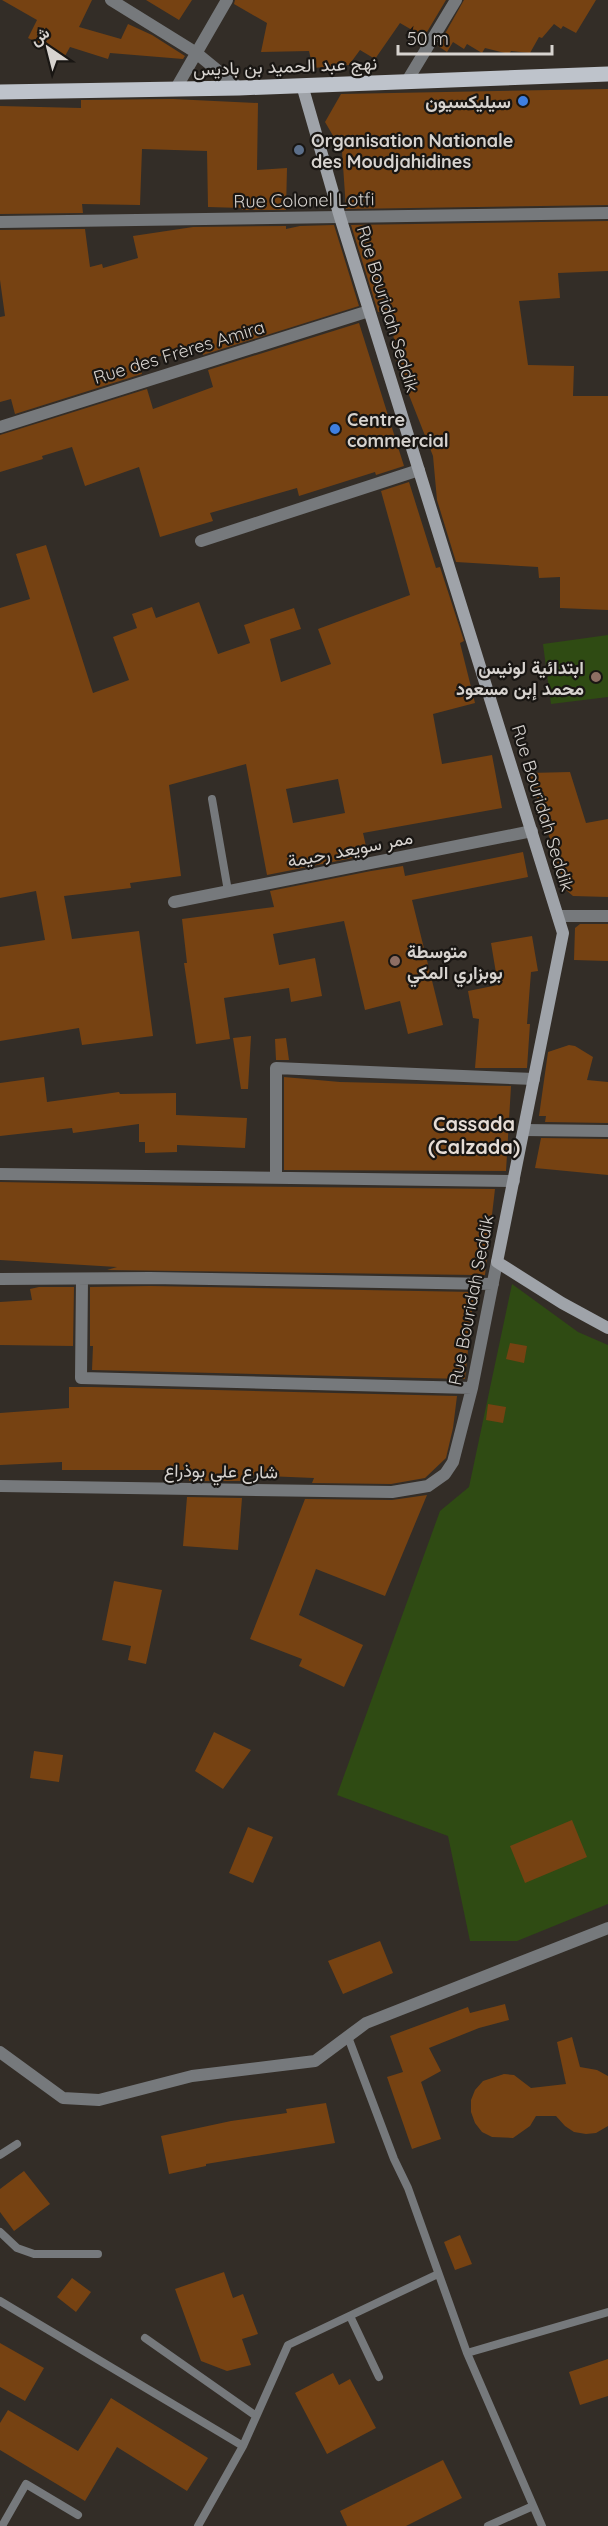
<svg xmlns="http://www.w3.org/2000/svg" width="608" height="2526" viewBox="0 0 608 2526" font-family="Quicksand,Vazirmatn,sans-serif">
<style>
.green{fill:#2f4b13}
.building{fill:#764212;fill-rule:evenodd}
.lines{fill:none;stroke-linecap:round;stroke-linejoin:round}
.lane{stroke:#76797c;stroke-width:8}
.street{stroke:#76797c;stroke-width:12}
.secondary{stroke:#9fa3a9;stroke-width:12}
.primary{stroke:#bec3cb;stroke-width:15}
.shop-dot{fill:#3f7fe0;stroke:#191613;stroke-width:2}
.service-dot{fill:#5c6f8a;stroke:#191613;stroke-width:2}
.education-dot{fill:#8d6e63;stroke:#191613;stroke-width:2}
.labels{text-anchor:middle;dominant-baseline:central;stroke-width:4.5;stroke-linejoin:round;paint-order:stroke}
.street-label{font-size:18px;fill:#d7d3cf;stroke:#191613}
.poi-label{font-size:18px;font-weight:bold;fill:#d7d3cf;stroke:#191613;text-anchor:start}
.neighbourhood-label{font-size:20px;font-weight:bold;fill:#e6ddd6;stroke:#191613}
</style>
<rect width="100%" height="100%" fill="#332d27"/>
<!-- green -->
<path class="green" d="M608,635V697L551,704L543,644Z
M512,1284L578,1332L608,1345V1904L517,1941H470L448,1836L337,1795L440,1511L469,1487Z"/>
<!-- building -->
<path class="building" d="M2,0H92L79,27L121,39L128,24L152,35L185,56L183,59L110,53L108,59L70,47L65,56L28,38L37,20Z
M146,0H192L179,20Z
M235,0H446L424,37L400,23L375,59L360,50L349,65L313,68L309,51L261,52L267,23L234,4Z
M464,0H596L576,33L563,26L561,29L554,24L542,38L539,37L530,53L511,51L509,54L485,48L482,53L467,44L464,49L453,42L447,52L438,46Z
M608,89V205L346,209L342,151L325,122L341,94Z
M173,99L258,103L257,170L287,168L286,210H242V208L208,207L207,151L142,149L140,205L82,204L83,213L0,214V106L81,108V100Z
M608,221V271L558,273L560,298L519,301L528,365L574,366L573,396H608V610L560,608V577L539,578L538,567L456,562L437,500L433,456L396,362L391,311L378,312L351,225Z
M334,225L359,306L203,355L200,345L157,357L139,363L142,374L15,414L11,399L0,402V317L5,316L0,280V230L85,229L90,267L102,264L103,268L138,258L133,236L193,227L286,226V229L300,226Z
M359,323L404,466L376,475L375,472L299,496L297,488L210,513L213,521L160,537L139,467L85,486L72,447L42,456L43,459L0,472V435L147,389L153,409L213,387L208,370Z
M409,482L436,568L440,567L464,641L460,643L475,703L433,714L442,764L492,755L502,808L363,833L368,855L267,875L246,764L169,785L181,876L130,883L131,888L64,896L72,939L139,931L153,1036L82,1045L79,1028L0,1041V947L45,940L36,891L0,898V608L30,599L16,554L46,545L93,693L129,680L113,637L137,628L132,614L152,607L156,618L199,602L218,654L250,643L244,625L294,608L301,629L270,639L281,682L331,664L318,629L410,595L381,491ZM338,779L345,813L293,823L286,789Z
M570,772L586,823L608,819V897L573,896L566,890L529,773Z
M523,852L528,877L412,900L443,1025L408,1034L400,1001L365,1010L344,921L273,934L279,965L315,958L322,996L291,1002L289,988L224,998L230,1039L196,1044L184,963H187L182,919L274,907L270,891L371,871L403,866L405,876Z
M580,924H608V961L574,960L575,928Z
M532,936L538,971L531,972L527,1024H530L527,1068H475L479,1019L473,1018L468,991L498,985L491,943Z
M251,1036L248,1089H241L233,1038Z
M286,1038L289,1060H276L275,1039Z
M569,1045L575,1046L593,1057L587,1080L608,1082V1123L545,1122L546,1116H539L548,1052Z
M44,1077L47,1102L119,1092L120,1094L176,1093V1115L247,1118L245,1148L177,1145V1152L145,1153V1142H139V1124L73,1133L72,1128L0,1136V1083Z
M284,1077L340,1082L511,1086L506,1171L284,1170Z
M541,1138L608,1139V1175L535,1168Z
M0,1182L199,1186L495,1189L485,1275H476L107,1270L117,1267L0,1260Z
M150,1286L474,1292L465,1379L92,1370L93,1346H90V1287Z
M39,1287H74L73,1346L0,1345V1302L32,1300L30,1289Z
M510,1343L527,1346L524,1363L506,1359Z
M69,1387H92L457,1396L453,1428L446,1458L425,1478L391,1484L312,1483L314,1478L244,1475V1481H189V1470H62V1462L0,1465V1413L69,1408Z
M488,1404L506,1407L503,1423L486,1420Z
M427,1495L385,1596L316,1569L299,1615L363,1645L344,1687L299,1666L302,1659L250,1639L305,1499L392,1500Z
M187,1497L242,1498L238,1550L183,1546Z
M114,1581L162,1590L146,1664L128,1660L131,1646L102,1640Z
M214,1732L251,1750L223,1789L195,1771Z
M34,1751L63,1755L59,1782L30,1778Z
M572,1820L587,1857L525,1883L510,1846Z
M248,1827L273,1837L253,1883L229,1873Z
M380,1941L393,1973L343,1994L328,1961Z
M505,2004L509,2020L479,2028L429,2048L441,2071L421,2082L441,2139L412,2149L387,2077L403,2072L390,2036L468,2007L470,2013Z
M572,2037L580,2067L597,2070L608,2076V2126L596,2133L586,2134L574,2132L565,2126L556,2116H536L530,2126L513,2138L492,2137L482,2132L475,2123L471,2112V2100L475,2090L483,2081L504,2074L514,2075L531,2088L566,2084L557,2042Z
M326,2103L335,2143L206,2164V2166L169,2174L161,2136L231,2121L287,2113L286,2109Z
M24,2171L50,2204L14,2231L0,2212V2189Z
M460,2235L472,2264L455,2270L444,2242Z
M224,2272L233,2298L243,2294L258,2334L242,2339L251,2365L227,2371L201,2361L175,2289Z
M72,2278L91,2292L76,2312L57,2297Z
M0,2343L44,2368L25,2401L0,2387Z
M608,2359V2396L580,2405L569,2372Z
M333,2373L339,2385L350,2379L376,2428L327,2454L295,2393Z
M111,2398L208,2458L187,2491L117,2447L85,2501L0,2450V2423L8,2410L78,2451Z
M443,2460L462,2498L406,2526H347L340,2511Z"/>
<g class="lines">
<!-- lane -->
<path class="lane" d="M212,799L228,891
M348,2037L394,2159L408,2188L467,2353L542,2526
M0,2155L17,2144
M0,2232L17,2248L34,2254H98
M0,2301L243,2446
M350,2316L379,2377
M145,2338L256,2416
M467,2353L608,2312
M2,2526L26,2484L78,2515
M198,2526L243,2446L288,2345L438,2274
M488,2526L533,2506"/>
<!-- street -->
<path class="street" d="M111,0L195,52L239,88
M407,81L456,0
M175,90L227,0
M0,222L608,213
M0,427L369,311
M201,541L419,470
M174,902L532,831
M558,916H608
M524,1130L608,1131
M0,1174L514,1181
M276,1178V1068L534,1079
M0,1279L150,1278L493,1284
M82,1279L81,1378L472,1388
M0,1486L392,1492L428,1486L445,1474L453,1462L472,1388L497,1262
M0,2052L63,2098L99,2100L192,2076L315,2061L366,2023L608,1928"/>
<!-- secondary -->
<path class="secondary" d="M302,85L340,217L563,933L497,1262L562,1303L608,1328"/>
<!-- primary -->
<path class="primary" d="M0,92L239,88L608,74"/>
</g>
<!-- markers -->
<g class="shop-dot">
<circle cx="523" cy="101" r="6"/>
<circle cx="335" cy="429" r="6"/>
</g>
<circle class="service-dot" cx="299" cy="150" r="6"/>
<g class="education-dot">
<circle cx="596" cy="677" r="6"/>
<circle cx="395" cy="961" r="6"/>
</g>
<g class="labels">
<!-- street labels -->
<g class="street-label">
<text transform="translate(285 66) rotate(-2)">نهج عبد الحميد بن باديس</text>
<text transform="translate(304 200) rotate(-1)">Rue Colonel Lotfi</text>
<text transform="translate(388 309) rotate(73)">Rue Bouridah Seddik</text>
<text transform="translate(179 352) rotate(-17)">Rue des Frères Amira</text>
<text transform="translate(543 808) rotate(73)">Rue Bouridah Seddik</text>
<text transform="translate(350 849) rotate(-11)">ممر سويعد رحيمة</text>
<text transform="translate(471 1300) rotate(-79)">Rue Bouridah Seddik</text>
<text transform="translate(221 1471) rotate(1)">شارع علي بوذراع</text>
</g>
<!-- poi labels -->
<g class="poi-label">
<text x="511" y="101" text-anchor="end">سيليكسيون</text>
<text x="311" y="140">Organisation Nationale<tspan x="311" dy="21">des Moudjahidines</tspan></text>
<text x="347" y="419">Centre<tspan x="347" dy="21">commercial</tspan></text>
<text x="584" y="667" text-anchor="end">ابتدائية لونيس<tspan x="584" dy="21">محمد إبن مسعود</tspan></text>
<text x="407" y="951">متوسطة<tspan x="407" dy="21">بوبزاري المكي</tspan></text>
</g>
<!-- neighbourhood labels -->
<g class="neighbourhood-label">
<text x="474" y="1123">Cassada<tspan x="474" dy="23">(Calzada)</tspan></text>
</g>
</g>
<!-- north arrow -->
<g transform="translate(48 48) rotate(325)" stroke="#191613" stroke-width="4.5" paint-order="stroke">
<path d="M0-4.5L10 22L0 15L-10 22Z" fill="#d7d3cf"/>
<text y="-9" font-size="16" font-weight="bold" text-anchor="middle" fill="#d7d3cf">ش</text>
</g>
<!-- scale -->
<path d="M398 45v9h154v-9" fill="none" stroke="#d7d3cf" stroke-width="3"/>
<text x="407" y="45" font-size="18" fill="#d7d3cf" stroke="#191613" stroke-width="4.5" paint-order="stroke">50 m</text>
</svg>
